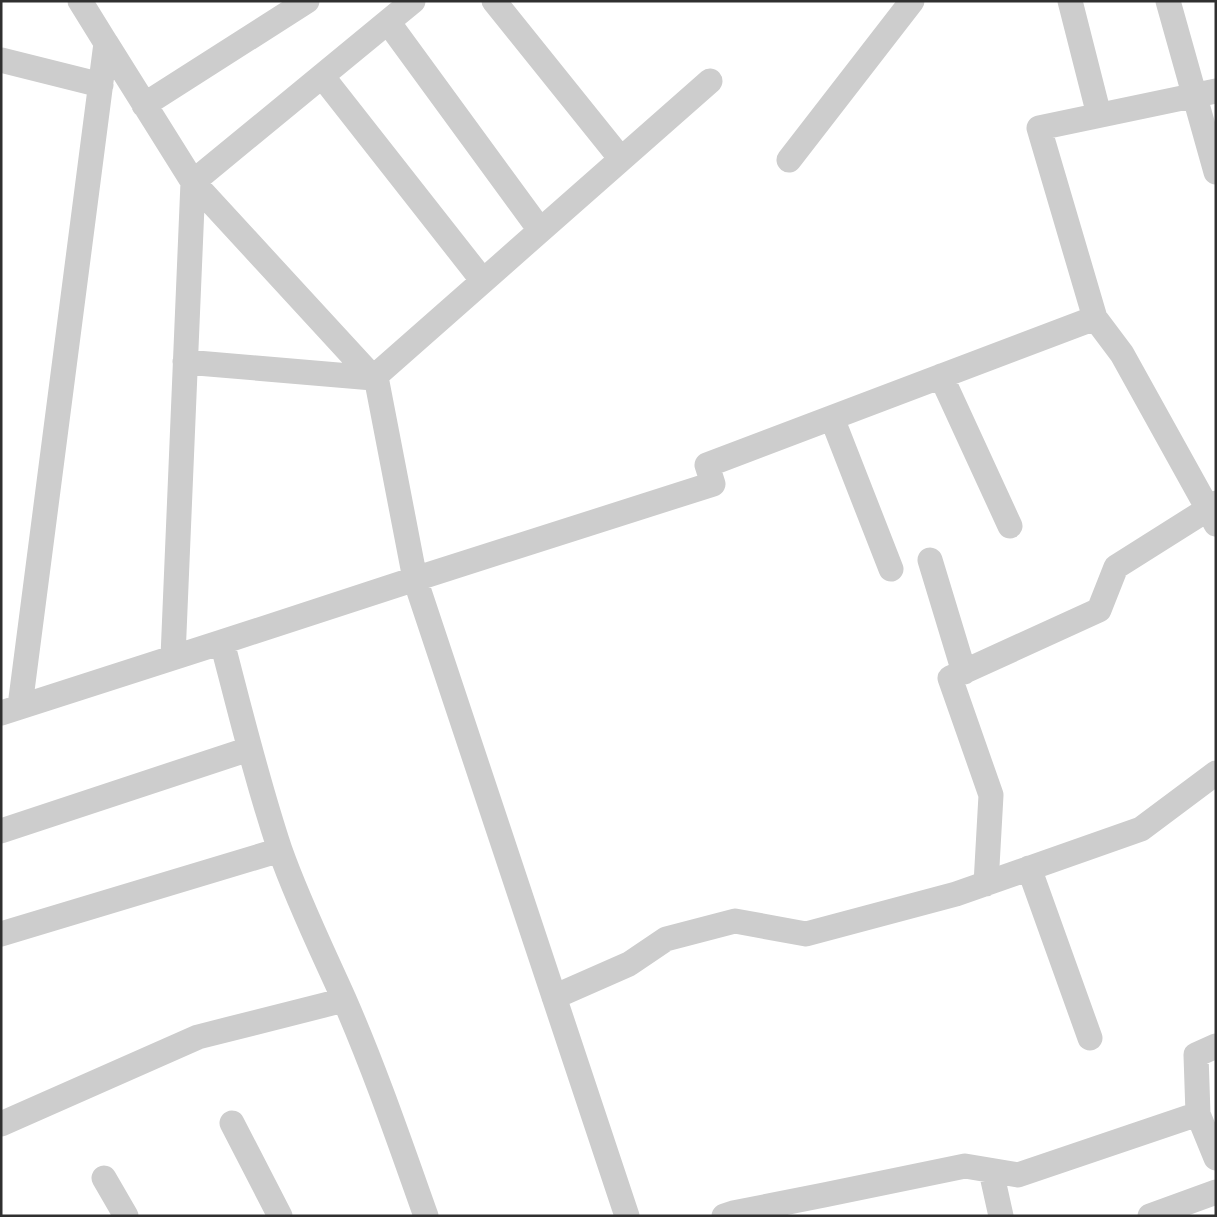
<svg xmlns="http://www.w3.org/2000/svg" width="1217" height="1217" viewBox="0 0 1217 1217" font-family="'Nunito Sans',sans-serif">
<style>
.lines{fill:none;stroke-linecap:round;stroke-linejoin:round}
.minor{stroke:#cdcdcd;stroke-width:25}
</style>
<rect width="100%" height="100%" fill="#fff"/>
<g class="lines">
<!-- minor -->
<path class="minor" d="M80,1L106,43
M413,1L193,182L377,382L415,579L627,1216
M494,1L621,159
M1070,1L1099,115
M1168,1L1216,172
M388,22L540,230
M1,60L101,85
M322,76L483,281
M144,105L307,1
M789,160L912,1
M1095,318L1039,128L1216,91
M185,362L373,378L710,81
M941,376L1010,526
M832,418L891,569
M930,560L964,672
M20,706L106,43L193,182L173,657
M1,713L222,642
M1,831L249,749
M1029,868L1090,1038
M986,884L991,795L950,678L1099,610L1116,567L1208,509L1216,524
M1,934L280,850
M554,997L629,964L666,939L735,921L806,934L956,894L1141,829L1216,773
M1198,1114L1196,1055L1216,1046
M232,1123L280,1216
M1,1124L198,1037L344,1000
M991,1171L1001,1216
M104,1178L126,1216
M426,1216C400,1143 375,1070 344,999C322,950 298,901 280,850C257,781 240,711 222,642L415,579L713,484L707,465L1095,318L1122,354L1208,509L1216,503
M724,1216L733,1213L824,1195L965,1166L1018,1175L1198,1114L1216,1158
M1150,1216L1216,1192"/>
</g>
<!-- border -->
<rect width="1217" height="1217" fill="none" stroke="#303030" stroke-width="5"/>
</svg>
